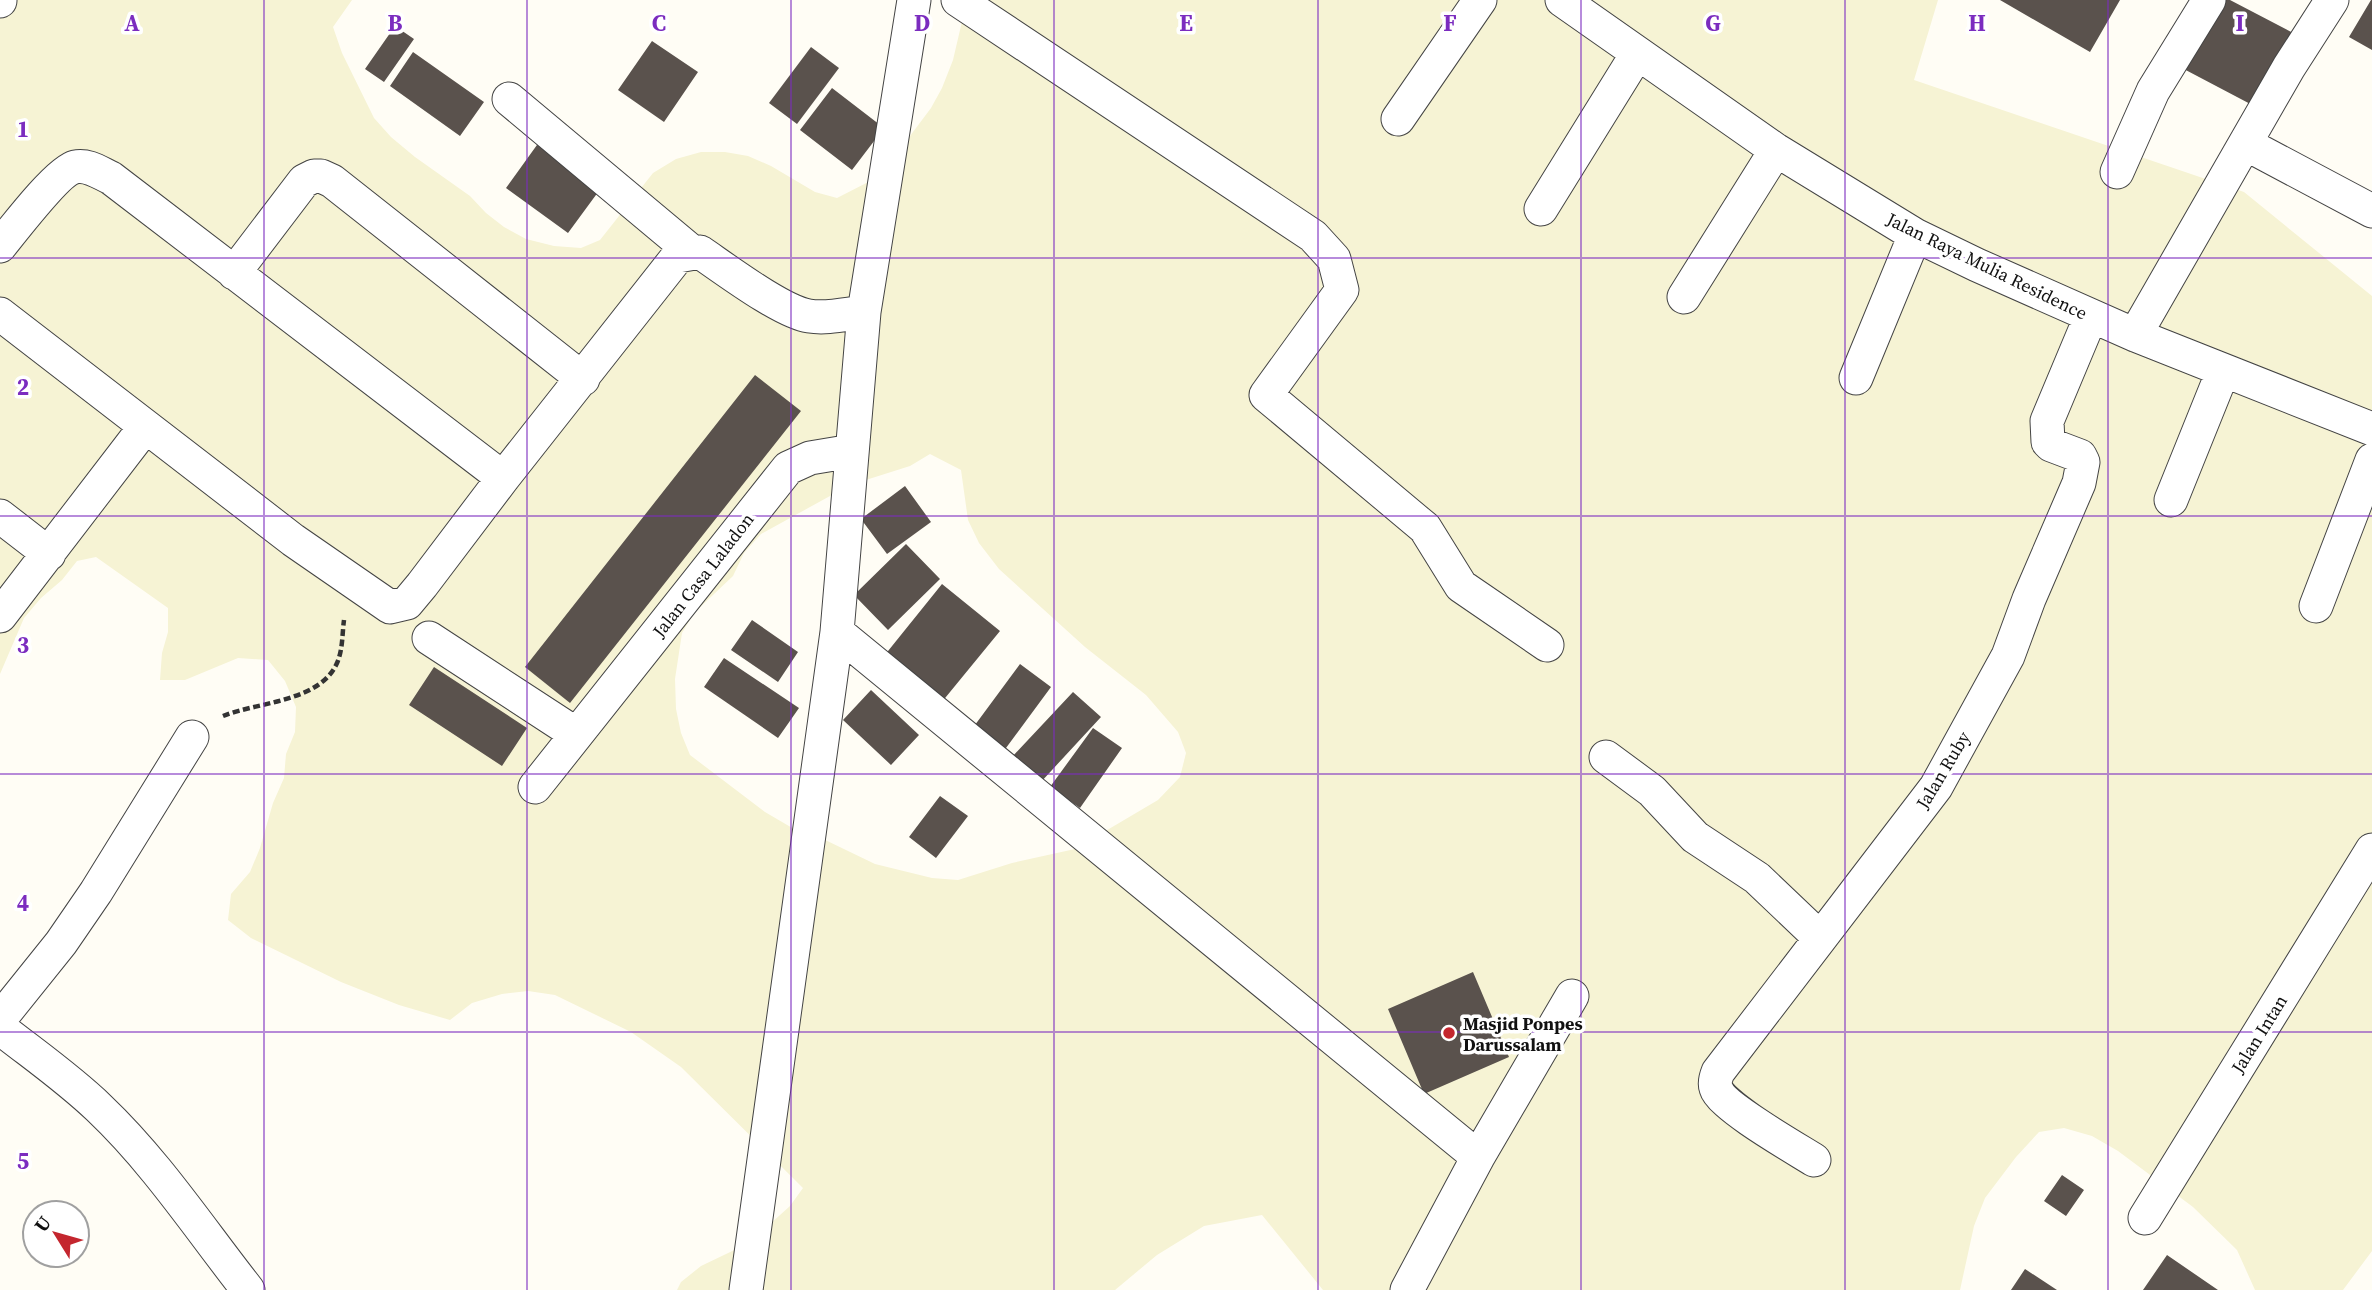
<svg xmlns="http://www.w3.org/2000/svg" width="2372" height="1290" viewBox="0 0 2372 1290" font-family="'Source Serif 4',serif">
<style>
.farmland{fill:#f6f3d4;fill-rule:evenodd}
.building{fill:#5a524d}
.lines{fill:none;stroke-linecap:round;stroke-linejoin:round}
.minor-casing{stroke:#444;stroke-width:35}
.path{stroke:#333;stroke-width:4.5;stroke-dasharray:7 3.5;stroke-linecap:butt}
.minor{stroke:#fff;stroke-width:33}
.grid{fill:none;stroke:#7b2cbf;stroke-width:2;stroke-opacity:0.55}
.poi-dot{fill:#c4262e;stroke:#fff;stroke-width:2.5}
.labels{text-anchor:middle;dominant-baseline:central;stroke-width:7;stroke-linejoin:round;paint-order:stroke}
.street-label{font-size:18px;fill:#111;stroke:#fff}
.poi-label{font-size:18px;font-weight:bold;fill:#111;stroke:#fff;text-anchor:start}
.grid-label{font-size:23px;text-anchor:middle;font-weight:bold;fill:#7b2cbf;stroke:#fff;stroke-width:7;stroke-linejoin:round;paint-order:stroke}
</style>
<rect width="100%" height="100%" fill="#fffdf5"/>
<!-- farmland -->
<path class="farmland" d="M0,0H352L333,27L342,53L374,118L391,137L415,157L470,196L486,213L504,227L526,239L554,246L581,248L600,240L653,173L676,159L701,152H725L748,156L771,166L815,192L837,198L880,176L931,108L942,88L953,60L967,0H1938L1914,80L2244,192L2372,296V1251L2343,1290H2255L2237,1250L2193,1207L2118,1151L2092,1136L2064,1128L2039,1132L2016,1157L1985,1198L1974,1226L1960,1290H1323L1262,1215L1204,1226L1157,1255L1115,1290H677L681,1282L701,1266L749,1243L790,1206L803,1188L681,1067L631,1032L555,995L528,991L502,994L472,1003L450,1020L399,1005L341,982L251,938L228,920L231,894L250,872L260,848L273,803L284,778L286,754L295,732L296,707L285,681L268,660L238,658L185,680H160L162,653L168,632V608L96,557L77,561L62,580L41,598L24,618L0,674ZM930,454L961,470L968,520L979,543L999,569L1085,647L1146,695L1178,732L1186,753L1180,777L1158,800L1075,849L1012,863L958,880L932,878L875,864L819,837L794,829L765,812L690,755L681,733L676,709L675,679L682,633L694,613L733,576L744,553L761,534L850,485L910,466Z"/>
<!-- building -->
<path class="building" d="M2000,0H2120L2090,52Z
M2216,0H2230L2295,34L2256,107L2180,67Z
M2371,0H2372V50L2349,37Z
M395,26L414,39L384,82L365,69Z
M652,41L698,72L664,122L618,90Z
M811,47L839,68L797,124L769,103Z
M413,52L484,102L460,136L390,86Z
M832,88L884,128L852,170L800,130Z
M542,138L604,184L568,233L506,188Z
M755,375L801,411L570,703L525,667Z
M905,486L931,522L887,554L861,519Z
M906,544L940,579L888,630L854,595Z
M942,584L1000,631L941,703L884,656Z
M752,620L798,652L778,682L731,650Z
M724,658L799,708L778,738L704,687Z
M1020,664L1051,687L1003,752L972,729Z
M434,667L527,728L502,766L409,705Z
M871,690L919,735L891,765L843,720Z
M1073,692L1101,717L1040,783L1012,757Z
M1093,728L1122,748L1080,808L1050,787Z
M940,796L968,816L936,858L909,837Z
M1473,972L1509,1057L1424,1094L1388,1009Z
M2062,1175L2084,1190L2066,1216L2044,1201Z
M2167,1255L2218,1290H2143Z
M2025,1269L2057,1290H2011Z"/>
<g class="lines">
<!-- minor casing -->
<g class="minor-casing">
<path id="minor" d="M958,0L1313,236L1334,259L1342,290L1266,395L1425,528L1461,586L1547,645
M1562,0L1776,150L1915,235L1977,265L2135,335L2372,429
M0,1V0
M509,99L692,252
M1398,119L1480,0
M2246,144L2372,211
M2117,172L2153,91L2209,0
M1541,209L1637,54
M0,246C13,230 58,171 75,167C88,164 100,173 111,178L503,478
M234,273L304,181L314,176H321L332,181L583,379
M1684,297L1776,150
M0,314L293,540L390,607L407,603L422,585L503,478L678,256L700,252C725,269 782,312 809,316C827,319 846,314 864,312
M2135,335L2289,67L2332,0
M1856,378L1915,235
M2171,500L2223,371
M0,516L49,554
M2316,606L2372,460
M0,616L145,427
M837,632L1478,1157
M429,638L576,734
M1606,757L1652,791L1695,837L1757,878L1820,938
M535,787L788,468L810,458L852,451
M0,1019L61,943L96,892L192,737
M0,1028C33,1054 69,1079 99,1108C156,1162 200,1229 248,1290
M1814,1160C1795,1148 1721,1106 1716,1088C1714,1083 1716,1077 1718,1072L1936,787L2008,656L2029,599L2079,483L2083,462L2080,456L2051,445L2048,442L2047,421L2091,316
M2145,1218L2372,850
M746,1290L837,632L864,312L914,0
M1407,1290L1478,1157L1572,996"/>
</g>
<!-- path -->
<path class="path" d="M223,716C257,702 320,702 337,663C343,649 342,635 344,620"/>
<!-- minor -->
<use href="#minor" class="minor"/>
</g>
<!-- grid -->
<path class="grid" d="M264,0V1290M527,0V1290M791,0V1290M1054,0V1290M1318,0V1290M1581,0V1290M1845,0V1290M2108,0V1290M0,258H2372M0,516H2372M0,774H2372M0,1032H2372"/>
<!-- markers -->
<circle class="poi-dot" cx="1449" cy="1033" r="7"/>
<g class="labels">
<!-- street labels -->
<g class="street-label">
<text transform="translate(1987 266) rotate(26)">Jalan Raya Mulia Residence</text>
<text transform="translate(703 575) rotate(-52)">Jalan Casa Laladon</text>
<text transform="translate(1943 770) rotate(-59)">Jalan Ruby</text>
<text transform="translate(2259 1034) rotate(-58)">Jalan Intan</text>
</g>
<!-- poi labels -->
<g class="poi-label">
<text x="1463" y="1023">Masjid Ponpes<tspan x="1463" dy="21">Darussalam</tspan></text>
</g>
</g>
<g class="grid-label">
<text x="132" y="31">A</text>
<text x="395" y="31">B</text>
<text x="659" y="31">C</text>
<text x="922" y="31">D</text>
<text x="1186" y="31">E</text>
<text x="1450" y="31">F</text>
<text x="1713" y="31">G</text>
<text x="1977" y="31">H</text>
<text x="2240" y="31">I</text>
<text x="23" y="137">1</text>
<text x="23" y="395">2</text>
<text x="23" y="653">3</text>
<text x="23" y="911">4</text>
<text x="23" y="1169">5</text>
</g>
<!-- north arrow -->
<g transform="translate(56 1234) rotate(307)"><circle r="33" fill="#ffffff" stroke="#a0a0a0" stroke-width="2"/>
<path d="M0-5L12 26L0 18L-12 26Z" fill="#c4262e"/>
<text y="-10" font-size="19" font-weight="bold" text-anchor="middle" fill="#111111">U</text>
</g>
</svg>
